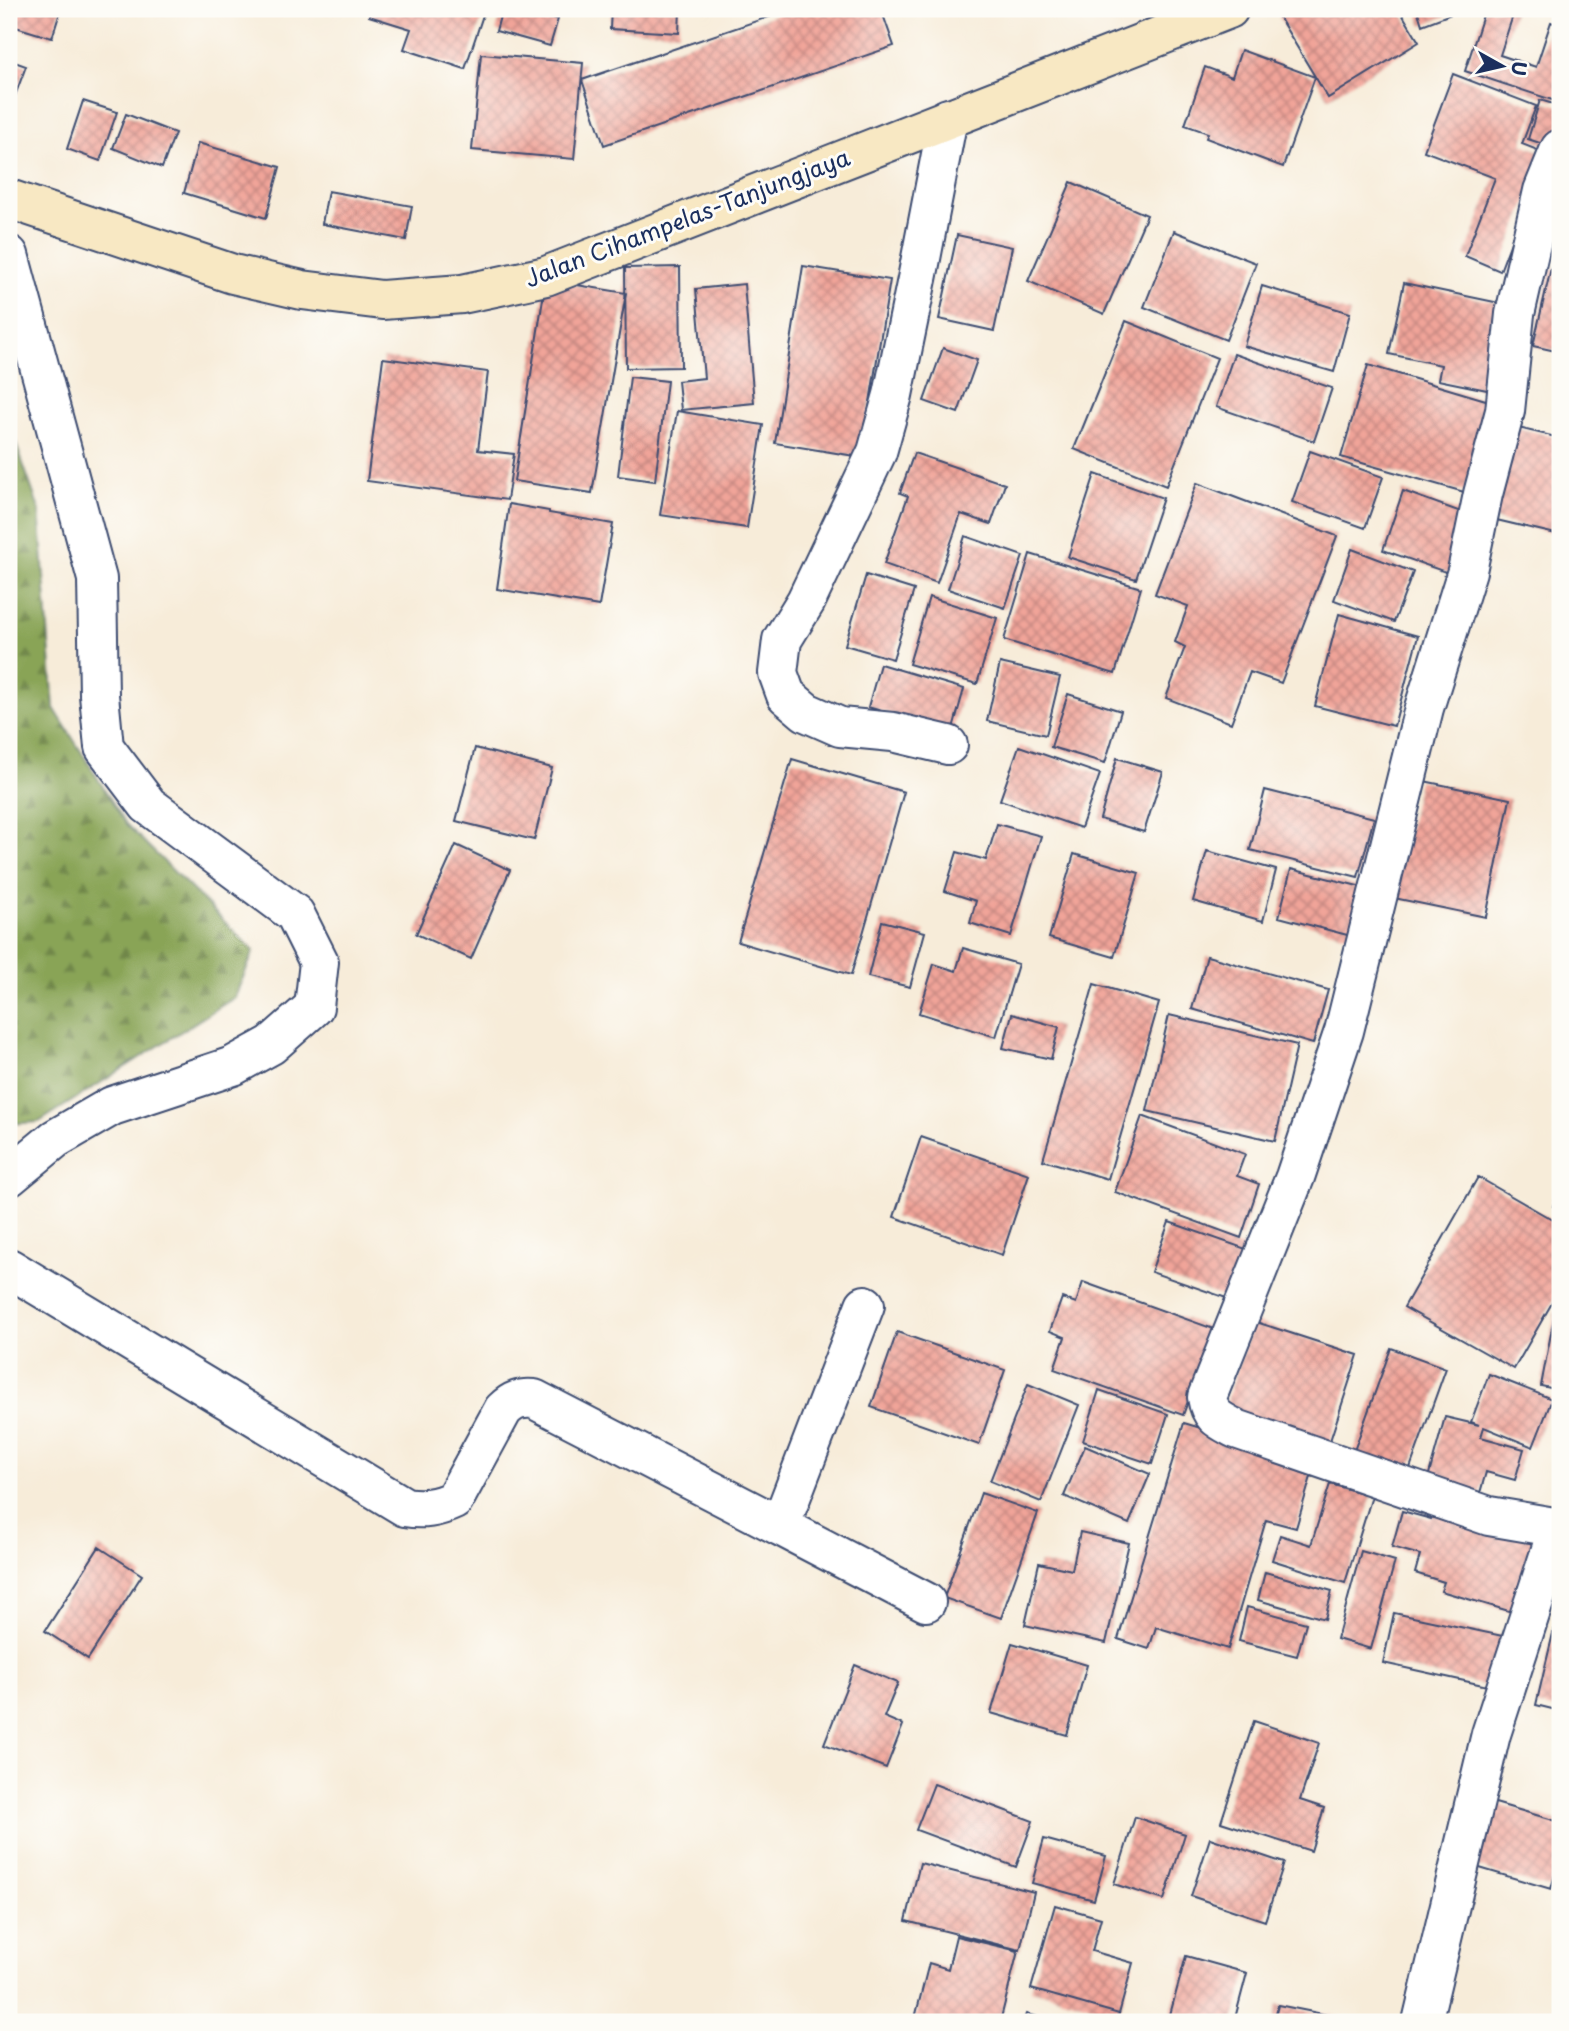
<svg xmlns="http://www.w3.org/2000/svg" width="1569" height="2031" viewBox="0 0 1569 2031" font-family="'Playpen Sans',sans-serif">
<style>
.forest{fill:url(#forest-firs);stroke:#526a5a;stroke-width:2}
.building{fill:url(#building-cross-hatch)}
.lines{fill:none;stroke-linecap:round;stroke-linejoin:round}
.minor-casing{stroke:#3c4b70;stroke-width:42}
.tertiary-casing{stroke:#3c4b70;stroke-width:42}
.secondary-casing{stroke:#3c4b70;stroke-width:42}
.minor{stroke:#fff;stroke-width:38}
.tertiary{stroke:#fff;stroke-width:38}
.secondary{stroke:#f8e8c3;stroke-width:38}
.labels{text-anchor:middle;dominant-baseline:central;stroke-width:6;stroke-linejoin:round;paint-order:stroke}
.street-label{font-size:23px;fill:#1b2f5e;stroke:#fdfcf7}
</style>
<defs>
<pattern id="forest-firs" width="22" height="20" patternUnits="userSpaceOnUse" patternTransform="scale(1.75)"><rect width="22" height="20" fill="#89a456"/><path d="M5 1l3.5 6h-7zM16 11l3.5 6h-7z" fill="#6f864a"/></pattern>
<pattern id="building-cross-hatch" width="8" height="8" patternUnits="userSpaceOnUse" patternTransform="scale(1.75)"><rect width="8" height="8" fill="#f1a499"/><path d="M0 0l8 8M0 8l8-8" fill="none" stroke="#c28680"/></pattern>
</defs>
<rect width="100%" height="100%" fill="#fdfcf7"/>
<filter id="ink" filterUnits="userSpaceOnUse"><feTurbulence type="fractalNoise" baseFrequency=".0143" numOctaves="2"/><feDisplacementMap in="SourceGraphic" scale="14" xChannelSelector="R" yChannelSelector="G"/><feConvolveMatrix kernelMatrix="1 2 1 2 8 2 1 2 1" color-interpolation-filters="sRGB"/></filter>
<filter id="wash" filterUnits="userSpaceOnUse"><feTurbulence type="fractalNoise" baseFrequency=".00686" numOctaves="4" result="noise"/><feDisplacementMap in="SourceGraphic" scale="28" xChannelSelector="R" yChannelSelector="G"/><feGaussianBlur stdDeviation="1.57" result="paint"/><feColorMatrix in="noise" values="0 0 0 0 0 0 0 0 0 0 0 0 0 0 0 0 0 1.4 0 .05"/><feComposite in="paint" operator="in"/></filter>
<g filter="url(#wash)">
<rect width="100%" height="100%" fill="#f7ecd9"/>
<!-- forest -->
<path class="forest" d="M9,424L39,509L54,708L126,824L254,951L235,997L39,1122L9,1124Z"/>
<g id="blocks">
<!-- building -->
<path class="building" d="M9,9H61L52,38L9,25Z
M371,9H485L465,69L404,49L411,29L369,16Z
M502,9H520L558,19L550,46L496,31Z
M611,9H680L679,33L610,29Z
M792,9H881L894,46L604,145L582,80Z
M1292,9H1399L1419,42L1328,98L1279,17Z
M1417,9H1464L1422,25Z
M1485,9H1515L1500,55L1536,67L1551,22L1560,25V84L1555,101L1465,71Z
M1241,50L1315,77L1283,167L1206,138L1208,133L1185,125L1205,67L1232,77Z
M481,54L583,63L574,159L472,150Z
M9,60L26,66L9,112Z
M1453,74L1536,106L1522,144L1545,153L1500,271L1465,256L1495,178L1424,151Z
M1540,100L1560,106V143L1558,149L1528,139Z
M83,101L117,112L100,161L67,149Z
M126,114L175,133L162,168L113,148Z
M198,143L280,167L266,218L184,193Z
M1071,182L1147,215L1104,314L1028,281Z
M328,191L412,206L406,240L322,224Z
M1559,211H1560V254L1549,251Z
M1174,231L1256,263L1226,340L1144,307Z
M957,235L1012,247L994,331L939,319Z
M803,266L890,280L861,457L775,443Z
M680,267L681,367L626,368L625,268Z
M1551,268L1560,270V352L1533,346Z
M546,280L626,293L592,493L514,481Z
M1404,283L1509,305L1492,391L1438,380L1441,365L1389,354Z
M744,284L754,403L681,410L678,381L704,378L696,289Z
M1262,286L1350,313L1334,372L1244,346Z
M1126,321L1217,358L1166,486L1074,449Z
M943,348L977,360L958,413L924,401Z
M1234,354L1332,388L1314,441L1216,407Z
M383,358L488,372L478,450L514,454L507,500L367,481Z
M1368,365L1489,401L1464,492L1341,457Z
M630,377L667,381L655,481L618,476Z
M677,411L763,425L747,528L660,515Z
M1510,426L1560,438V535L1488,518Z
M1310,451L1383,477L1365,528L1292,502Z
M914,453L1005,484L991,524L961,514L937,583L884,564L908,496L900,493Z
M1095,474L1163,498L1136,579L1068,557Z
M1197,483L1337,536L1281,683L1250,672L1231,723L1166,698L1185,647L1175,642L1188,606L1155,594Z
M1403,491L1475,517L1454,575L1383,550Z
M509,504L549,511V513L613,524L599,606L497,589Z
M965,536L1023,556L1005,608L948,589Z
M1352,549L1413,572L1394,622L1334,600Z
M1030,554L1141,588L1115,674L1004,640Z
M866,575L914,590L893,659L845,645Z
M929,597L997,618L977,684L909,664Z
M1339,614L1418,636L1394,726L1315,706Z
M1000,663L1060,677L1046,735L987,721Z
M880,664L964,689L952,732L868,707Z
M1068,694L1121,711L1105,763L1051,747Z
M1019,746L1100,774L1081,828L1000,800Z
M475,748L552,768L534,840L456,821Z
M1117,758L1163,772L1144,832L1100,819Z
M792,759L904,792L851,975L738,942Z
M1419,780L1510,799L1486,917L1394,898Z
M1265,790L1374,818L1358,877L1250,850Z
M997,824L1041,836L1011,936L970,923L976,901L945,891L957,852L986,860Z
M456,845L510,870L471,959L416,934Z
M1207,851L1276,870L1263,921L1193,901Z
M1074,854L1139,873L1114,957L1049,938Z
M1291,869L1362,887L1351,936L1279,917Z
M882,921L925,932L910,987L868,977Z
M963,948L1018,964L996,1037L919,1013L934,964L956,971Z
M1207,956L1328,990L1313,1044L1192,1009Z
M1094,984L1159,1003L1108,1179L1043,1160Z
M1012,1014L1059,1027L1051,1059L1003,1048Z
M1169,1015L1297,1045L1275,1141L1147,1111Z
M1142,1116L1245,1154L1237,1176L1259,1184L1241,1238L1115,1192Z
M921,1137L1029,1174L1002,1255L894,1217Z
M1478,1177L1560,1224V1289L1514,1369L1404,1307Z
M1560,1185V1208L1553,1206Z
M1169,1222L1249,1250L1232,1300L1151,1272Z
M1083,1282L1214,1329L1183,1415L1054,1369L1065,1337L1050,1331L1062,1298L1076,1303Z
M1555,1312L1560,1313V1390L1541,1386Z
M1253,1321L1358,1355L1327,1450L1222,1416Z
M897,1332L1005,1370L979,1445L871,1407Z
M1391,1348L1446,1368L1405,1482L1350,1462Z
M1489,1374L1552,1399L1533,1447L1484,1427L1481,1437L1524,1449L1515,1480L1486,1472L1478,1500L1426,1485L1445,1417L1479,1425L1471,1422Z
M1028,1384L1079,1405L1041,1502L990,1481Z
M1099,1390L1168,1414L1152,1464L1083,1441Z
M1184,1423L1315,1463L1296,1528L1266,1520L1228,1649L1156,1627L1149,1649L1118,1639Z
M1085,1446L1150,1474L1129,1524L1064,1496Z
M1330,1484L1372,1496L1345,1583L1272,1560L1280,1535L1311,1545Z
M981,1493L1038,1513L1001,1618L944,1598Z
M1434,1509L1541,1540L1519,1614L1441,1591L1444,1582L1415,1573L1420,1555L1392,1547L1402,1511L1431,1519Z
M1080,1532L1129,1543L1106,1643L1025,1625L1039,1563L1072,1570Z
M99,1547L142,1575L88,1659L45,1631Z
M1361,1551L1395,1561L1371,1649L1337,1639Z
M1265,1572L1332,1591L1325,1619L1258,1600Z
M1247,1607L1306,1623L1297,1656L1239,1641Z
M1559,1608H1560V1711L1536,1705Z
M1394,1613L1512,1638L1501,1689L1383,1663Z
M1012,1643L1087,1665L1067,1735L991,1713Z
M855,1665L898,1683L884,1717L903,1725L886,1768L824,1744Z
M1254,1721L1319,1743L1300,1800L1324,1808L1311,1851L1221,1822Z
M934,1784L1033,1821L1016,1867L916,1830Z
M1485,1800L1560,1822V1856L1551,1889L1466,1864Z
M1135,1817L1185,1834L1164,1900L1114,1884Z
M1210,1838L1284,1863L1265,1921L1191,1896Z
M1044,1839L1106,1856L1094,1900L1032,1883Z
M920,1863L1034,1892L1020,1950L906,1921Z
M1055,1905L1101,1918L1092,1951L1133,1963L1119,2014L1031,1989Z
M956,1936L1018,1951L1000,2022H914L929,1963L948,1969Z
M1186,1956L1247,1973L1234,2022H1168Z
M1278,2005L1358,2021V2022H1274Z
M1026,2014L1054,2021V2022H1023Z"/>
</g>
</g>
<g filter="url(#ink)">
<use href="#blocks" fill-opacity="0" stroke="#3c4b70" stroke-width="2"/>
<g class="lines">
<!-- minor casing -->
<g class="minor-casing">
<path id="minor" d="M948,118L918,274L893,395L877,452L806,601L782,640L778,673L786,695L806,712L840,727L893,732L948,745
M1560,149L1543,191L1515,314L1505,411L1483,494L1467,571L1424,708L1344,1031L1295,1177L1207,1397C1210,1417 1219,1420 1236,1429L1489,1516L1560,1528
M9,1268L405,1507C423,1510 437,1508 454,1500L503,1410C513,1400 520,1398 534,1399L780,1526L865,1305
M780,1526L926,1602
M1422,2022L1491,1734L1558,1528"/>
</g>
<!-- tertiary casing -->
<g class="tertiary-casing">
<path id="tertiary" d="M9,255L97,579L99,695L104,747L148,805L295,914L319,962L314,1007L271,1045L233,1066L112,1106L55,1139L9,1177"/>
</g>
<!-- secondary casing -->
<g class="secondary-casing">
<path id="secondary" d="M9,199L233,274L302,290L382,300L462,294L546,276L1229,9"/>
</g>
<!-- minor -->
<use href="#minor" class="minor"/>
<!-- tertiary -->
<use href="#tertiary" class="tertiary"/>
<!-- secondary -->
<use href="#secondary" class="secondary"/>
</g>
</g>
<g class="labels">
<!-- street labels -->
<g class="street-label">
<text transform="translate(687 217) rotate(-21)">Jalan Cihampelas-Tanjungjaya</text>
</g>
</g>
<!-- margin -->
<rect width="1569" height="2031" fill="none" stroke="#fdfcf7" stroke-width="35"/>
<!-- north arrow -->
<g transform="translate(1502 66) rotate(98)" stroke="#fdfcf7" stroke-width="5" paint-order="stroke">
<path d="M0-5L12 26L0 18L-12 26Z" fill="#1b2f5e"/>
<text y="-10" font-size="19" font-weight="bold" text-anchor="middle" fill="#1b2f5e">U</text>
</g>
</svg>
